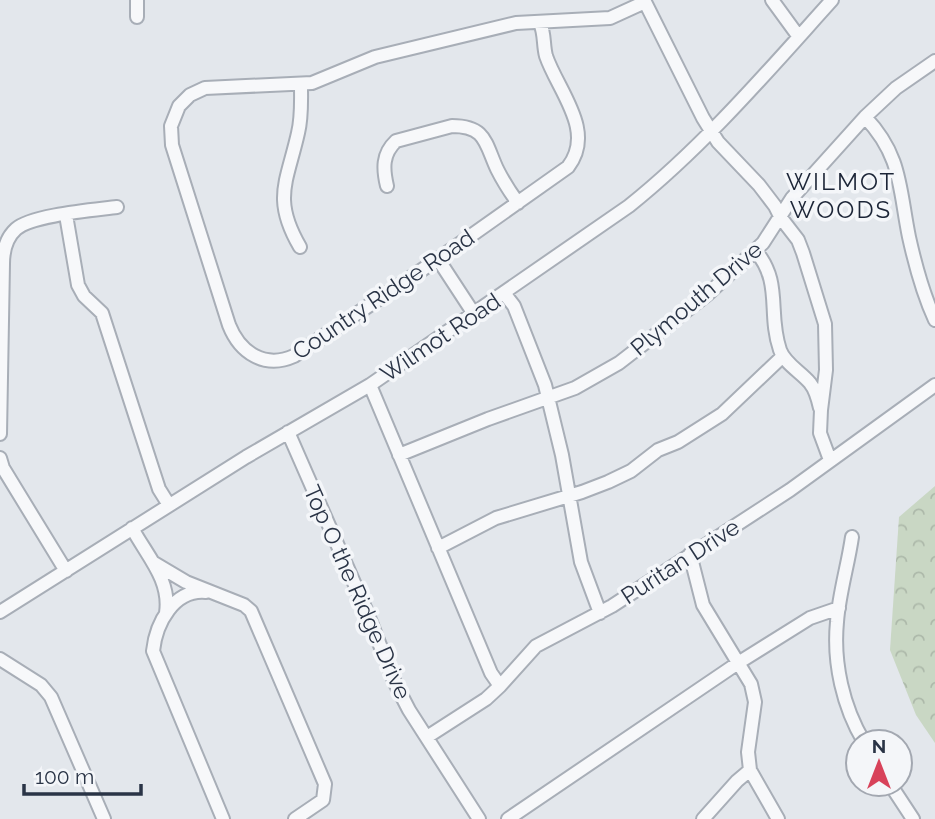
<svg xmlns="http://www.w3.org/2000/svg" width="935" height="819" viewBox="0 0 935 819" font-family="Raleway,sans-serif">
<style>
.forest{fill:url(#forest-crowns)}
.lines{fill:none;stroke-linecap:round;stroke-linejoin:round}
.minor-casing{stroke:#a8aeb7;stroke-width:16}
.minor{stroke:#f7f8fa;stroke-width:12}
.labels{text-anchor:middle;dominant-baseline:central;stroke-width:7;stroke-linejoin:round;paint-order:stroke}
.street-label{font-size:23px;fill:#2a3446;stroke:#f4f6f9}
.neighbourhood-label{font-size:24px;letter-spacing:2px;fill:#1c2537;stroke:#f4f6f9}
</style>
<defs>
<pattern id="forest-crowns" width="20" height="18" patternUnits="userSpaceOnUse" patternTransform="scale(1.75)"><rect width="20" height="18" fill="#c9d7c4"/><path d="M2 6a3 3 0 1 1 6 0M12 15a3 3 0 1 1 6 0" fill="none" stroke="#adb9aa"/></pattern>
</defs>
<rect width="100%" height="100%" fill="#e3e7ec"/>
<!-- forest -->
<path class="forest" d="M935,486V743L916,715L890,650L899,517Z"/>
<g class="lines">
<!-- minor casing -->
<g class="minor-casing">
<path id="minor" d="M137,0V17
M644,0L703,118L718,142L759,185L775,206L781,218L798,240L803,253L825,324L826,370L821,410L820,433L830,460
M772,0L799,37
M540,23C545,34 543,45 546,56C558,91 596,131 568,167L438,259L294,356C265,369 240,353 229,325L172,145L171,126L179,106L190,95L205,88L312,83L375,57L516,23L610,18L645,2
M865,117C902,156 899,188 909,237C915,264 923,294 935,320
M387,186C383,169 382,154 396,141L452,126C486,126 485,143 497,169C503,181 510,192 518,203
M66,215L78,285L84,296L102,313L159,489L169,505
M300,247C272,199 287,182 298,133C302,117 301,101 301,85
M755,250C783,283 767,312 780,350C785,364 801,372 810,383C816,390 818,399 820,408
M438,259L474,314
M504,293L514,306L545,385L562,455L581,562L600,613
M370,385L491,673L500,686
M288,432L366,610L395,683L409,710L479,819
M0,434L3,264C3,251 6,238 16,229C31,215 94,210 117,207
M399,455L488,419L575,388L619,363L708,294L763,243L792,198L865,117L896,88L935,61
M0,458L3,468L66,571
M132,528C147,556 171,580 166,613
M852,537C848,565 839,594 837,622C833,663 843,707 864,742
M438,548L496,518L582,492L608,482L631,471L658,450L678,442L722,414L783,356
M690,554L703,605L751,684L755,702L748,752L750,770L778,819
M154,563L186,582L244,605L251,611L325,784L323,800L295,819
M206,592C174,589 156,623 153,651L223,819
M0,612L246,457L370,385L629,206C704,146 768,71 832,0
M0,659L41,685L51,697L104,819
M427,737L486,699L500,686L536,646L612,606L790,490L935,385
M890,784L913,819
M508,819L738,663L810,618L839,608
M703,819L737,781L750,770"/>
</g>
<!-- minor -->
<use href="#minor" class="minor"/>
</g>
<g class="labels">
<!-- street labels -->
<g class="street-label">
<text transform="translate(383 294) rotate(-34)">Country Ridge Road</text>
<text transform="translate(696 298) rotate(-40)">Plymouth Drive</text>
<text transform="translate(440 337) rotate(-34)">Wilmot Road</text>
<text transform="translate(680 561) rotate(-33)">Puritan Drive</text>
<text transform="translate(358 592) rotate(66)">Top O the Ridge Drive</text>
</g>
<!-- neighbourhood labels -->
<g class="neighbourhood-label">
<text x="841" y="181">WILMOT<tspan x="841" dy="28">WOODS</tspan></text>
</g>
</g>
<!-- north arrow -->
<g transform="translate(879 763)"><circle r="33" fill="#f4f6f9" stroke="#a3a8b1" stroke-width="2"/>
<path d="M0-5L12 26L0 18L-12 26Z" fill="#d8425a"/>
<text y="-10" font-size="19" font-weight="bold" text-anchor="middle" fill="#2a3446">N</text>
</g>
<!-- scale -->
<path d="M24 784v10h117v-10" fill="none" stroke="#2a3446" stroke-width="3.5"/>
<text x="35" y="784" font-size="21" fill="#2a3446" stroke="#f4f6f9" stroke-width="5" paint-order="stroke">100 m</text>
</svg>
